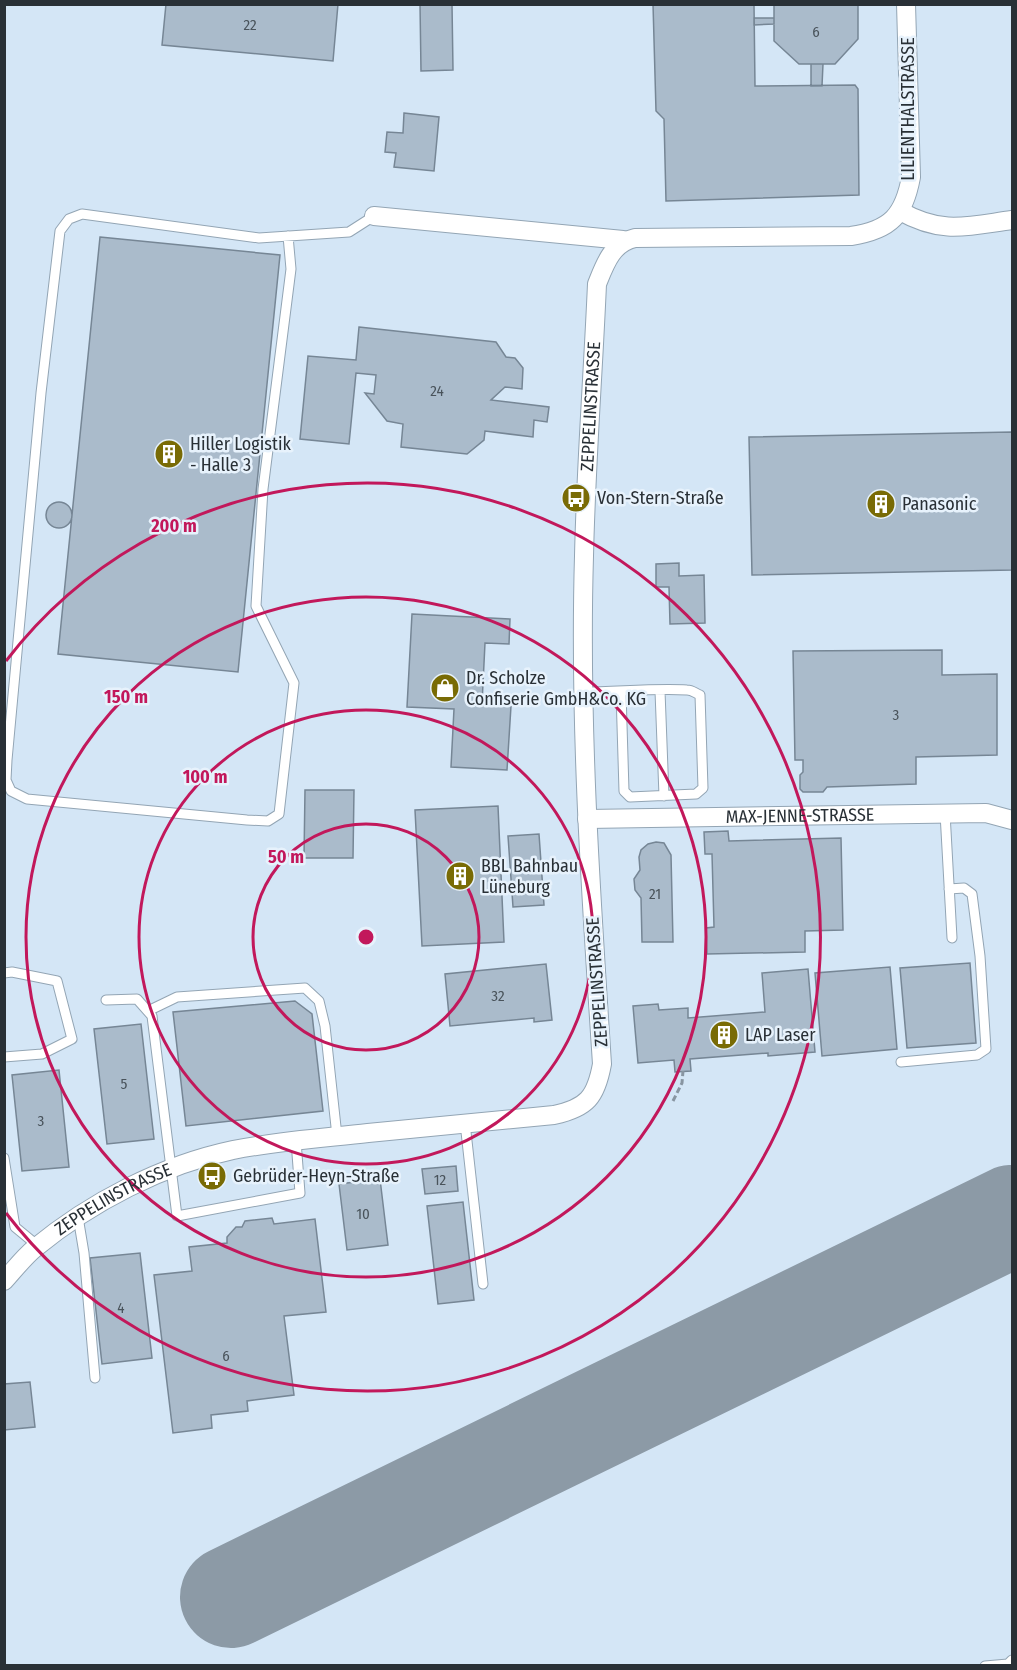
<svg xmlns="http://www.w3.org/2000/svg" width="1017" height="1670" viewBox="0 0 1017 1670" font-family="'Fira Sans Condensed',sans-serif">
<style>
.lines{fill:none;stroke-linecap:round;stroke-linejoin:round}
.runway{stroke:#8c9aa6;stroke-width:102}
.building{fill:#aabbcb;stroke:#768695;stroke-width:1.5}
.service-casing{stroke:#93a5b4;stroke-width:11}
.minor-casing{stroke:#93a5b4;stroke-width:20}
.path{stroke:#8895a1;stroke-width:3;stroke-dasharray:6 3;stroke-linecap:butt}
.service{stroke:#fff;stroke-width:9}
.minor{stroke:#fff;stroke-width:18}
.ring{fill:none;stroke:#c2185b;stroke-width:3}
.labels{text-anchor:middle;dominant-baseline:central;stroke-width:5;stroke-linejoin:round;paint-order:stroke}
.number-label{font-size:15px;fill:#49535b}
.street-label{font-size:18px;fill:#293036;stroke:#e7f2fc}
.poi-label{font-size:18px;fill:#293036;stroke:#e7f2fc;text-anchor:start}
.centre{fill:#c2185b;stroke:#e7f2fc;stroke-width:3}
.ring-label{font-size:18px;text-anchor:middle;font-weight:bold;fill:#c2185b;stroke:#e7f2fc;stroke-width:5;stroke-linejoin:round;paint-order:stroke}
</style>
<rect width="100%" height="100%" fill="#d4e6f6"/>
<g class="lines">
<!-- runway -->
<path class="runway" d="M231,1597L1012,1216"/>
</g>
<!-- building -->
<path class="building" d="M166,4H338L333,61L162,45Z
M420,4H452L453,70L421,71Z
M653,4H754L755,86L855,85L858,89L859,195L666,201L664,119L656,111Z
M775,4H858V39L835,64H799L774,41V6Z
M754,18H774V24L754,25Z
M811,64H823L822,86H811Z
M404,113L439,117L434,171L394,167L396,153L385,152L387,132L403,133Z
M100,237L280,255L238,672L58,654Z
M359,327L496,342L506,357L515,358L523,368L522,389L505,387L491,400L549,407L547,422L534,420L533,437L485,431L484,440L467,454L401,447L403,424L387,421L365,393L374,394L376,375L356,373L349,444L300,439L308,356L356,360Z
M1012,432V570L752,575L749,437Z
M46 515a13 13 0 1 1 26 0a13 13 0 1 1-26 0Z
M679,563V576L704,575L705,623L670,624L669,587H656V564Z
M412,614L510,619L509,644L485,643L482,704L511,706L507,770L451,767L454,709L407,707Z
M942,650V675L997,674V755L916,757V784L827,787L823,792H803L800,789V775L803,772V760H795L793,651Z
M305,790H354L353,858H304Z
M498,806L504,942L422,946L415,810Z
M728,831L729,841L841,838L843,930L805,931V952L707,954L706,928L714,927L712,854H705L704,832Z
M539,834L544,905L513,907L508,836Z
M656,842L664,843L671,855L673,942H642L641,898L635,890L634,879L640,870L639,857L641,850L648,844Z
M970,963L976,1043L907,1048L900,968Z
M546,964L552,1020L534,1022V1018L450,1026L445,974Z
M890,967L897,1049L822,1056L815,973Z
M808,969L815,1052L768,1056V1053L690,1059L691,1071L675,1072L674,1060L638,1063L633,1006L658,1004L659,1010L688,1008V1018L765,1012L762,973Z
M295,1001L312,1014L323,1111L186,1126L173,1012Z
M141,1024L154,1139L107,1144L94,1029Z
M59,1070L69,1167L22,1171L12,1075Z
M456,1166L458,1191L425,1194L422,1169Z
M380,1179L388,1245L347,1250L339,1184Z
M463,1202L474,1300L438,1304L427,1206Z
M272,1218L274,1224L315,1219L326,1312L284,1316L294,1395L247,1401L248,1411L211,1415L212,1428L173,1433L154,1275L192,1271L189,1247L227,1243V1237L236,1227H242L245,1221Z
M140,1253L152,1358L102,1364L90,1258Z
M30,1382L35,1427L4,1430V1384Z"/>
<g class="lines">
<!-- service casing -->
<g class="service-casing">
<path id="service" d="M288,236L291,269L263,489L256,606L294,683L279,814L268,821L247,820L27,799L11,791L6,780L7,760L41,393L60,231L69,219L82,214L259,238L349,232L374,216
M660,691L664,796
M584,692C616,692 655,688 687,690C692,690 695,693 700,695L703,788L696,794L630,797L624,791L621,692
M945,813L952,938
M4,973L12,972L57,981L72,1039L42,1054L4,1057
M106,1000L137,999L152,1016L177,1216L300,1193L296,1141
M148,1011L177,997L305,988L319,1001L325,1026L337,1136
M901,1062L977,1055L986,1049L980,956L972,894L964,888L949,889
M465,1123L483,1284
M4,1158L15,1227L38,1246
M78,1217L84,1253L95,1378
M985,1666L1008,1664L1012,1660"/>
</g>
<!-- minor casing -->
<g class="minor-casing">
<g id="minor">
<path d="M900,211C942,235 968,226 1012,220"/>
<path d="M374,216L623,240"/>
<path id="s1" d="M587,819L986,813L1012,820"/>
<path id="s2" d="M4,1281C14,1270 24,1257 35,1248C91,1202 162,1165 233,1150C278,1141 323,1138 368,1133C430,1127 492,1121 554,1115C587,1108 596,1097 602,1064C591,895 579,725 584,556C586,465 593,375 597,284C605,264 612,243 635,238L851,236C891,230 904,215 911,177L906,4"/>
</g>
</g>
<!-- path -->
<path class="path" d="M673,1101L682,1083L683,1071"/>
<!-- service -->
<use href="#service" class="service"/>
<!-- minor -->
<use href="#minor" class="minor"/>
</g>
<!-- distance rings -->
<g class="ring">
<circle cx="366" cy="937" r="113"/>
<circle cx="366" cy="937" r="227"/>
<circle cx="366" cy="937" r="340"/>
<path d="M6 661A454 454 0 1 1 6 1213"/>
</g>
<!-- icons -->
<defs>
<g id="building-disc" transform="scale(1.5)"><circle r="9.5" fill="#796b05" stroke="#e7f2fc"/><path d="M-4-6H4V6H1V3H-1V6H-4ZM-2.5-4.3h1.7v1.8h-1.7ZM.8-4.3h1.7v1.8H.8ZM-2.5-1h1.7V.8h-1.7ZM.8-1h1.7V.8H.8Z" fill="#fff"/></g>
<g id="bus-disc" transform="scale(1.5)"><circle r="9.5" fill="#796b05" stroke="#e7f2fc"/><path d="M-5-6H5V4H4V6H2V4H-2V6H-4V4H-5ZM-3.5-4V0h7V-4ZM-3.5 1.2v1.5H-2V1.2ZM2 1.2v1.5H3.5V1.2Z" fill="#fff"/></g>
<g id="shop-disc" transform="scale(1.5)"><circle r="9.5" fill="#796b05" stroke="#e7f2fc"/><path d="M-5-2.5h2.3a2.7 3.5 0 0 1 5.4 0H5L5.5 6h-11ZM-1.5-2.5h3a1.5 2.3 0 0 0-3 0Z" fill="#fff"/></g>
</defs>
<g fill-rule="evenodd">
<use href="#building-disc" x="169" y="454"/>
<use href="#bus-disc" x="576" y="498"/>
<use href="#building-disc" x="881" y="504"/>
<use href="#shop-disc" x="445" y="688"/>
<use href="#building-disc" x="460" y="876"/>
<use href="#building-disc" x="724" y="1035"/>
<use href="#bus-disc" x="212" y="1176"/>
</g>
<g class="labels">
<!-- number labels -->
<g class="number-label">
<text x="250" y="25">22</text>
<text x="816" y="32">6</text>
<text x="437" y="391">24</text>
<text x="896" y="715">3</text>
<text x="655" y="894">21</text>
<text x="498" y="996">32</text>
<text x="124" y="1084">5</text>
<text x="41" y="1121">3</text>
<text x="440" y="1180">12</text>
<text x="363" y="1214">10</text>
<text x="121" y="1308">4</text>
<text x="226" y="1356">6</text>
</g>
<!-- street labels -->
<g class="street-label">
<text transform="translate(908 109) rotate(-90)">LILIENTHALSTRASSE</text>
<text stroke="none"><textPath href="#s2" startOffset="1326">ZEPPELINSTRASSE</textPath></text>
<text stroke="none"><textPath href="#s1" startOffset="213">MAX-JENNE-STRASSE</textPath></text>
<text transform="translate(597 982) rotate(-94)">ZEPPELINSTRASSE</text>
<text stroke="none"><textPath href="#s2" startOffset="138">ZEPPELINSTRASSE</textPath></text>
</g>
<!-- poi labels -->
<g class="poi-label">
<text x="190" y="444">Hiller Logistik<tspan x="190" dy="21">- Halle 3</tspan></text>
<text x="597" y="498">Von-Stern-Straße</text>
<text x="902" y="504">Panasonic</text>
<text x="466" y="678">Dr. Scholze<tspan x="466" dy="21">Confiserie GmbH&amp;Co. KG</tspan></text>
<text x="481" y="866">BBL Bahnbau<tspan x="481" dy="21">Lüneburg</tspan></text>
<text x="745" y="1035">LAP Laser</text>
<text x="233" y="1176">Gebrüder-Heyn-Straße</text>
</g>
</g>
<circle cx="366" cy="937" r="9" class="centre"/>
<g class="ring-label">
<text x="174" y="532">200 m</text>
<text x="126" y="703">150 m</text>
<text x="205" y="783">100 m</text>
<text x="286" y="863">50 m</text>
</g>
<!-- border -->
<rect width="1017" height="1670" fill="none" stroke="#293036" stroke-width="12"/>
</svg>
